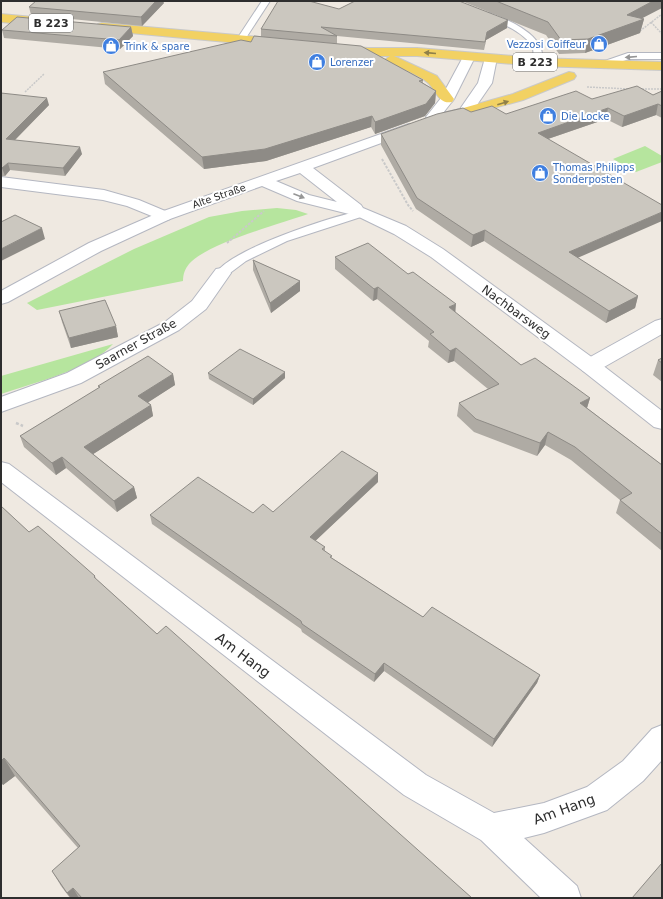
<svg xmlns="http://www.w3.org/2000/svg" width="663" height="899" viewBox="0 0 663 899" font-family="'DejaVu Sans',sans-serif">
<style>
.green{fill:#b6e59e}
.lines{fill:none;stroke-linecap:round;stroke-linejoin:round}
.lane-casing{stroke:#b4b7c1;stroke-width:2}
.street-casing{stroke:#b4b7c1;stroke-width:2}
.secondary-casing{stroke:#b4b7c1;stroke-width:2}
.primary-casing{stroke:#c9c9c9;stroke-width:2}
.path-far2{stroke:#c9c9c9;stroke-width:1.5;stroke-dasharray:2 1;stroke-linecap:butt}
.path-far1{stroke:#c9c9c9;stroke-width:2;stroke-dasharray:2.5 1.5;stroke-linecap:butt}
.path{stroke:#c9c9c9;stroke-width:2.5;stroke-dasharray:3 2;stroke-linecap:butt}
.lane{fill:#fff;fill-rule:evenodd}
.street{fill:#fff;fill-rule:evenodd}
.secondary{fill:#fff;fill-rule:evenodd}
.primary{fill:#f2d163;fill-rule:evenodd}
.wall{fill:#afaba4}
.shaded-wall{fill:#8e8b86}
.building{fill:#cbc7bf;stroke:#8e8b86}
.oneway{fill:#908048}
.oneway2{fill:#969696}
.labels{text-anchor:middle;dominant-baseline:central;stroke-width:4;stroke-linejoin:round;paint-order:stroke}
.far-shop-label{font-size:10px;fill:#366cbe;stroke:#fff;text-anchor:start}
.far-street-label{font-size:10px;fill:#2e2e2e;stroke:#fff}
.shield{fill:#fff;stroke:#6d6d6d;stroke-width:1}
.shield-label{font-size:11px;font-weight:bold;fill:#2e2e2e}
.street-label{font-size:12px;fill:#2e2e2e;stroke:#fff}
.near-street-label{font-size:14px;fill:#2e2e2e;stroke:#fff}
</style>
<rect width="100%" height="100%" fill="#efe9e1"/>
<!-- green -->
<path class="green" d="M645,146L662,156V162L636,172L613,159Z
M277,208L296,210L308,214C280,224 207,243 189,264C185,269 183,274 183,281L37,310L27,303L134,249L209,217L242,211Z
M113,344C91,369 33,383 1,394V376Z"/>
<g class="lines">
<!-- lane casing -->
<g class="lane-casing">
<path id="lane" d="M262,1H270L244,41H238L237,39Z
M486,13C493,12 501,17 507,20C522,27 550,43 540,64H534L533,62C533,58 534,53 533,49C528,34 500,22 486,17Z
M628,53H662V59H629L602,68L598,65L599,63Z
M363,210L367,211L369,213L367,215L287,241L246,261L226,276H218L216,273C233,248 331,217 363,210Z"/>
</g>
<!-- street casing -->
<g class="street-casing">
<path id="street" d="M1,177L104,190L139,200L170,213L172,216L170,219L164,221L127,206L103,200L1,187Z
M222,268L228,269L231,273L206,309L179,330L81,383L1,412V397L67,373L165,322L192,301L216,269Z
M662,319V334L597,371L590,373L583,371L580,366L583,361L655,321Z
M1,462L9,464L426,775L494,813L544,803L587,787L623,761L652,729L662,725V760L643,781L607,810L544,833L524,838L577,886L581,898H541L481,840L404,795L1,482Z"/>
</g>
<!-- secondary casing -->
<g class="secondary-casing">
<path id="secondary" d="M469,53L473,54L475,57L454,99L443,113L460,109L478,83L485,58L487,55H495L497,58L492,83L470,115C456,118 441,123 428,120L426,117L441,98L463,57L465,54Z
M409,124L414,125L416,128L414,131L313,168L361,205L363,208L406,226L443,249L597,361L662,411V429L654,427L583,371L431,257L394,234L357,216L297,201L262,186L170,219L101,251L8,302L1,304V291L89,243L158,213ZM300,173L337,202L309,195L276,181Z"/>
</g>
<!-- primary casing -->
<g class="primary-casing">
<path id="primary" d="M1,14L44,18L48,19L50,22L48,25L44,26L1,22Z
M102,23L281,39L285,40L287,43L285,46L281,47L98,30L96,27L98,24Z
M343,46L368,48H417L537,58L662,62V70L537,66L417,56H394L437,76L454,99L452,102C438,105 436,89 427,82C419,75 398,67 388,62L386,59L390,56H368L339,53L337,50L339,47Z
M569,72L574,73L576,76L574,79L523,100L465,116L460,115L458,112L460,109L513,94Z"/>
</g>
<!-- path-far2 -->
<path class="path-far2" d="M651,22L662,34
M640,31L662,14
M587,87L630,89
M639,89H662
M25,92L44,74"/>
<!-- path-far1 -->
<path class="path-far1" d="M382,159L408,205L413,211
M227,243L264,211"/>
<!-- path -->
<path class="path" d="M16,423L23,426"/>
<!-- lane -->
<use href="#lane" class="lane"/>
<!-- street -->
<use href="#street" class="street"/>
<!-- secondary -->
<use href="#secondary" class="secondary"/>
<!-- primary -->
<use href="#primary" class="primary"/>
</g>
<!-- wall -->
<path class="wall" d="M465,1H662L641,19H644L640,33L585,53L559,54L546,35L464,2Z
M164,3L142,26L31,15L29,7Z
M339,9L507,28L486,40L484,50L337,36V44L261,37V29Z
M131,27L133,36L120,49L4,38L2,30Z
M103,72L423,80V83L436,91L435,103L425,116L375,134L371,127L266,161L204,169L105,84Z
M662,91V118L656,115L622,127L606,119L548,139L578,258L638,296L635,308L606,323L484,241L471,247L416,209L381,145V134L471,112L506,114L592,99L653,95Z
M1,93L49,105L15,140L82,154L65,176L10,170L5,176H1Z
M335,257L455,312L521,365L590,398L587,408L662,465V551L616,513L620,500L571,460L545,445L537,456L474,432L457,416L459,403L488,389L454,361L448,363L428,347L429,341L377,299L373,301L335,269Z
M253,260L300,281V291L271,313L253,270Z
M59,311L116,326L118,337L71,348L62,322Z
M662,358V382L653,375L658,360Z
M285,372V378L253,405L209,379L208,373Z
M173,374L175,385L148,402L151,405L153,416L93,454L134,487L137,498L117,512L66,468L56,475L24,447L20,436L99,388L98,386Z
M378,482L315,541L325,547V551L332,558L423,617L540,675L537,683L492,747L384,671L374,682L302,632L301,629L152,524L150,515L253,513L273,512Z
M1,506L29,532L95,576L96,579L157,634L472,898H70L61,886L52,871L78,848L15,776L3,785L1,782Z"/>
<!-- shaded-wall -->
<path class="shaded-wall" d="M156,1H163L164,3L142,26L141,17Z
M653,1H662V8L633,23L644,19L640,33L585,53L588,39L627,15Z
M508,20L507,28L486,40L484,50L487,32Z
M131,27L133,36L120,49L119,40Z
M436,91L435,103L425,116L375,134V122Z
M47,98L49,105L8,147L6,139Z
M658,104L656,115L622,127L624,116Z
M608,108L606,119L536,143L538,133Z
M372,116L371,127L266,161L204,169L202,157Z
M80,147L82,154L65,176L63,168Z
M8,163L10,170L5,176L2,168Z
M662,212V221L566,263L569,252Z
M42,228L45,239L1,261V249Z
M485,230L484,241L471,247L473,235Z
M300,281V291L271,313L270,303Z
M378,287L377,299L373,301L374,289Z
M638,296L635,308L606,323L609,311Z
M456,304L455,317L449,307Z
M116,326L118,337L71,348L69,338Z
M456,348L454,361L448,363L450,351Z
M285,372V378L253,405V399Z
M173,374L175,385L141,407L138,396Z
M590,398L586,411L580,403Z
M151,405L153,416L87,458L84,447Z
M548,432L545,445L537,456L540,443Z
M62,457L66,468L56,475L52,463Z
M378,473V482L310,546V537Z
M134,487L137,498L117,512L114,501Z
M384,663V671L374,682L375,674Z
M540,675L537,683L492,747L494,739Z
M4,758L15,776L3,785L1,782V761Z
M73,888L79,898H71L67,893Z"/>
<!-- building -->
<path class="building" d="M36,1H156L141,17L29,7Z
M278,1H309L339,9L355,1H459L508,20L487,32L485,42L321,27L337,36L261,29Z
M496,1H653L627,15L644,19L588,39L561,40L548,22Z
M17,17L131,27L119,40L2,30Z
M254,36L361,46L423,80L419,81L436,91L426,104L375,122L372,116L265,149L202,157L103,72L241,40L251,42Z
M637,86L653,95L662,91V106L658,104L624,116L608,108L538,133L662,205V212L569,252L638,296L609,311L485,230L473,235L417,198L381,134L437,114L463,108L471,112L492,106L506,114L576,91L592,99Z
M1,93L47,98L6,139L80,147L63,168L8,163L2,168H1Z
M15,215L42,228L1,249V222Z
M368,243L408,274L413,272L456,304L449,307L521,365L535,358L590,398L580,403L662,465V534L620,500L632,493L575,447L548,432L540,443L476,419L459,403L499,384L456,348L450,351L430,334L434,332L378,287L374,289L335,257Z
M253,260L300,281L270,303Z
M105,300L116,326L69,338L59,311Z
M240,349L285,372L253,399L208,373Z
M148,356L173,374L138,396L151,405L84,447L134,487L114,501L62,457L52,463L20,436L100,387L98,386Z
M662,358V363L658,360Z
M342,451L378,473L310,537L325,547L322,549L332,556L330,557L423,617L432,607L540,675L494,739L384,663L375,674L302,624L301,621L150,515L198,477L253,513L263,504L273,512Z
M1,506L29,532L38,526L95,576L94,577L157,634L166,626L472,898H82L73,888L67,893L52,871L80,846L4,758L1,761Z
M662,863V898H632Z"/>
<!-- one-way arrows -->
<defs><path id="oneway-solid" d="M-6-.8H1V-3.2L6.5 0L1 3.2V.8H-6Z"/></defs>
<g class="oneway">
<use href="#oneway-solid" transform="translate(430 53) rotate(-175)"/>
<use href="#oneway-solid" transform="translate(503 103) rotate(-18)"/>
</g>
<g class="oneway2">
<use href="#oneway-solid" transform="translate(631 57) rotate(175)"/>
<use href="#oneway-solid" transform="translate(299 196) rotate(21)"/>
</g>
<!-- icons -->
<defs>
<g id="shop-disc" transform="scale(0.9)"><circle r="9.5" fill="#3f7fe0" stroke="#fff"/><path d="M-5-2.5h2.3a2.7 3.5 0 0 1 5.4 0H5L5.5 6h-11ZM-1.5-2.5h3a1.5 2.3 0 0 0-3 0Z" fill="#fff"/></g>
</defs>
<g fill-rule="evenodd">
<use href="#shop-disc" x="599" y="44"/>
<use href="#shop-disc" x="111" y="46"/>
<use href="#shop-disc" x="317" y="62"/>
<use href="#shop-disc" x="548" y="116"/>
<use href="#shop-disc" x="540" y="173"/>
</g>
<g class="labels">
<!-- far-shop labels -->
<g class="far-shop-label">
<text x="586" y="44" text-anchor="end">Vezzosi Coiffeur</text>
<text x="124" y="46">Trink &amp; spare</text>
<text x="330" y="62">Lorenzer</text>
<text x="561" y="116">Die Locke</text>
<text x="553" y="167">Thomas Philipps<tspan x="553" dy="12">Sonderposten</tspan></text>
</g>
<!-- far-street labels -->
<g class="far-street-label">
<text transform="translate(219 196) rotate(-19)">Alte Straße</text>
</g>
<!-- shield labels -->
<g class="shield">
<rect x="29" y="14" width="44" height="18" rx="3"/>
<rect x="513" y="53" width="44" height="18" rx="3"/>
</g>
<g class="shield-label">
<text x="51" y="23">B 223</text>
<text x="535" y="62">B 223</text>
</g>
<!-- street labels -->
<g class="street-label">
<text transform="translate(516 312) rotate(36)">Nachbarsweg</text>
<text transform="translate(136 344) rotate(-29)">Saarner Straße</text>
</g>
<!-- near-street labels -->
<g class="near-street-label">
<text transform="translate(243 655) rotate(37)">Am Hang</text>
<text transform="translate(564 809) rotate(-20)">Am Hang</text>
</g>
</g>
<!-- border -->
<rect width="663" height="899" fill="none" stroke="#2e2e2e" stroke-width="4"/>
</svg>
